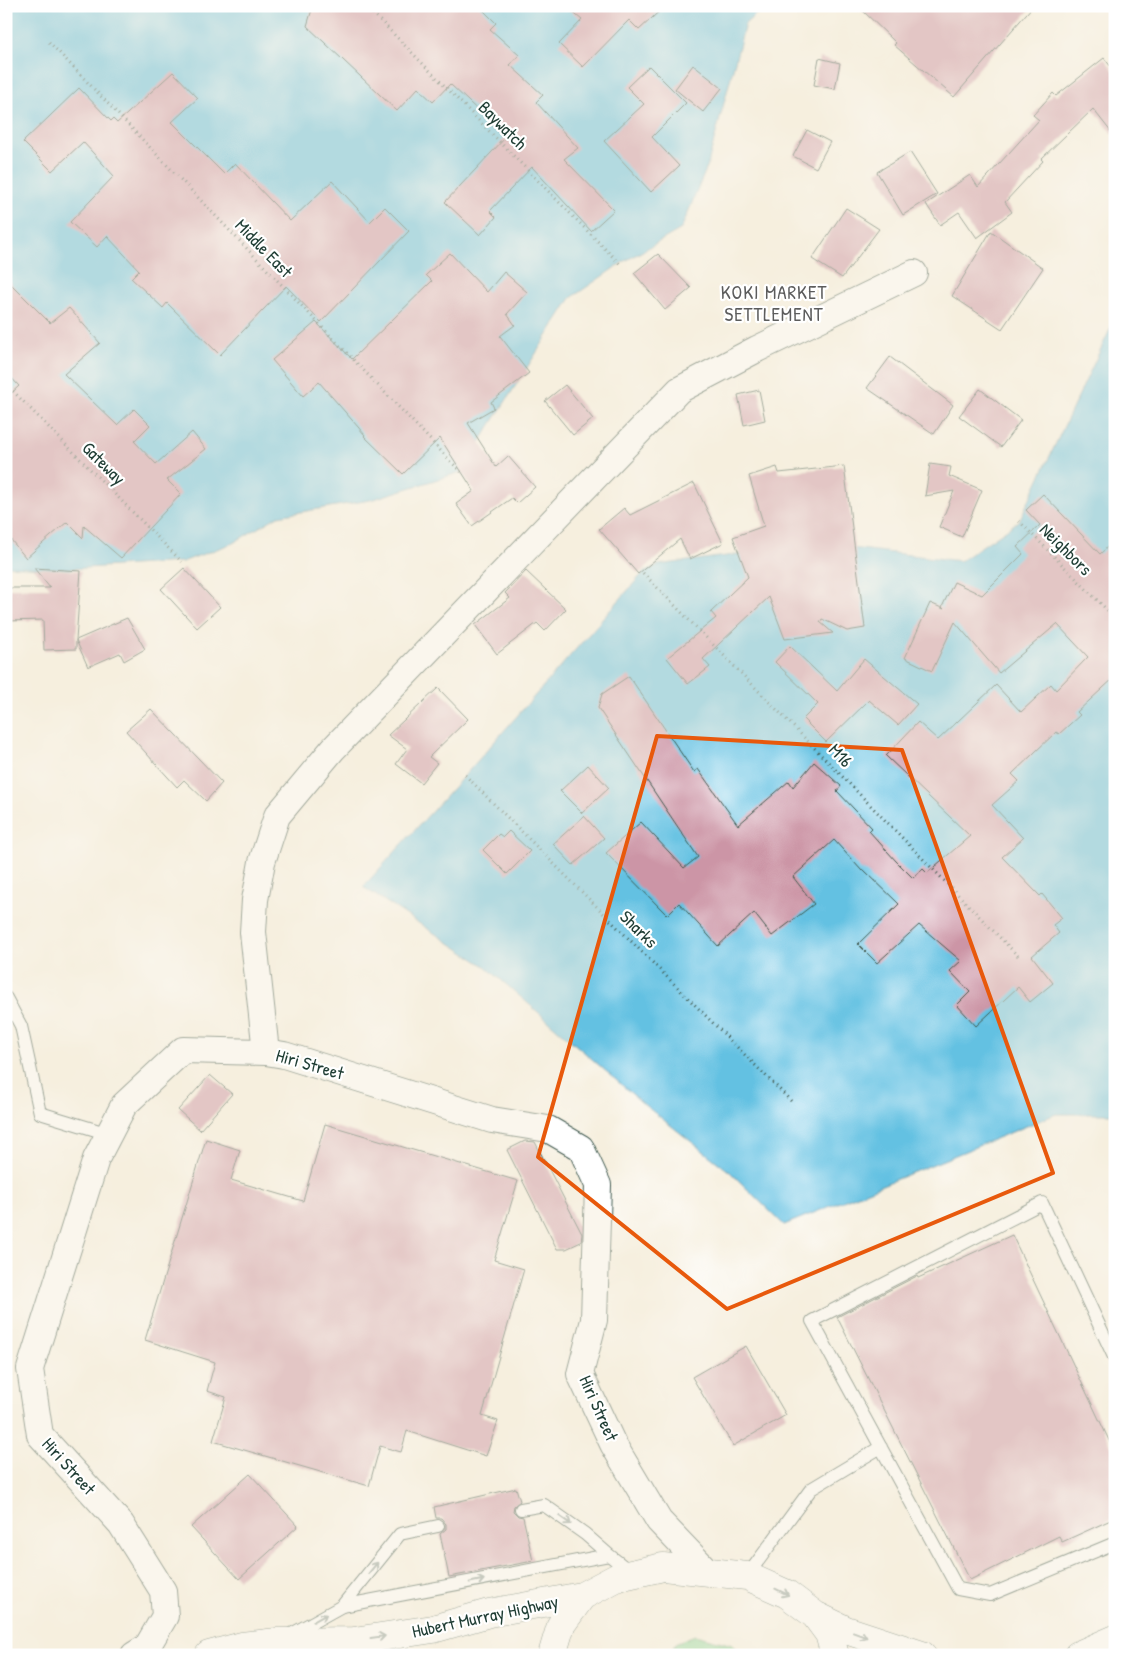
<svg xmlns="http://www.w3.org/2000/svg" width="1121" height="1661" viewBox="0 0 1121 1661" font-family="'Patrick Hand',sans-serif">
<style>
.green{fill:#85d392;stroke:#528863}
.water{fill:#64c1e2;stroke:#427f8b}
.building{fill:#cc95a6}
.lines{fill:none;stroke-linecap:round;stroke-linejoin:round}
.lane-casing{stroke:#3f584e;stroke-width:14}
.street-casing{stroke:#3f584e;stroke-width:28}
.highway-casing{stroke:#3f584e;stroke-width:29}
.path{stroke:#3f584e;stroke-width:3;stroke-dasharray:1 4;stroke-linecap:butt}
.lane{stroke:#fff;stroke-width:12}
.street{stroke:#fff;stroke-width:26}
.highway{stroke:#fff;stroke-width:28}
.oneway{stroke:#8f9e9a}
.marked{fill:none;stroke:#e8590c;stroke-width:4;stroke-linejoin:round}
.labels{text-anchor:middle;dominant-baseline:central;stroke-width:4.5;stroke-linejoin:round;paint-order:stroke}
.street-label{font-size:18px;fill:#1f3d34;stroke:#fff}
.neighbourhood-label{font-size:19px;letter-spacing:1px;fill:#5c5c5c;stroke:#fff}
</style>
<rect width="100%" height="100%" fill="#fff"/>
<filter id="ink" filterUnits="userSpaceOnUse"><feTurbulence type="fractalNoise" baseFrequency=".02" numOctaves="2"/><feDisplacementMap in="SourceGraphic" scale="10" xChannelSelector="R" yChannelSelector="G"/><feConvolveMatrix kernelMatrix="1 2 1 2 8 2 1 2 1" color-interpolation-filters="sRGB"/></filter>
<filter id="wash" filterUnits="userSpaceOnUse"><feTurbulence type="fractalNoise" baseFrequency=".0096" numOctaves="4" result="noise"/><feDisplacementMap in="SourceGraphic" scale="20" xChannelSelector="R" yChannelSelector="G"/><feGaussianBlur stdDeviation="1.12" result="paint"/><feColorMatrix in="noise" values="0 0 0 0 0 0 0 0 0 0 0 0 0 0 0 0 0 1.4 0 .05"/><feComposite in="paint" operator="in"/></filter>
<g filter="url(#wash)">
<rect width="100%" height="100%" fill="#f6efde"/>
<!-- green -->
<path class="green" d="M695,1635L733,1645L739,1655H671L675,1643Z"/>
<!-- water -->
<path class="water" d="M6,6H765L745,24L707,167L681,229L620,264L571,298L461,472L370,500L278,516L233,543L182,562L69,569L6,566Z
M1115,319V1114H1056L784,1225L730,1172L646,1106L485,966L363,887L465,775L643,573L658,565L818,544L960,561L1019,521Z"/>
<g id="blocks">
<!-- building -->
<path class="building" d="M313,6H479L496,23L490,29L519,55L510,65L543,95L536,102L578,148L564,159L614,210L591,231L532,167L490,211L496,217L480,235L445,202L506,137L450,84L433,102L418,88L397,111L307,26Z
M565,6H665L639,30L629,20L583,67L559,44L582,20Z
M858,6H1033L954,97L894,45L896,43Z
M819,58L840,63L835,89L814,85Z
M1104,58L1115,72V137L1093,109L1041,159L1043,161L1005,202L1012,212L977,238L959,212L940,225L926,204L970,175L978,187L1039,120L1033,115L1053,93L1056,96Z
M693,65L722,88L703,112L675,89Z
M649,66L686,103L652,137L679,166L651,192L604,141L644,104L627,87Z
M173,72L198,98L172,122L224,174L235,163L290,221L332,181L370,222L385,207L409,231L321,322L286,286L220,355L167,303L163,308L131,278L139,270L107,236L97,247L70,222L114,176L83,142L52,171L23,142L79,88L111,121L113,119L117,123Z
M807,130L830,142L816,168L793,156Z
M910,152L937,194L903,215L877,172Z
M846,208L879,229L842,278L812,259Z
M991,231L1043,268L1002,329L952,296Z
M450,253L487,292L504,272L527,292L507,314L515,325L500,336L529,373L491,402L494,408L468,423L496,467L508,456L535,487L517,503L512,498L472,526L456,504L474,491L440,438L403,474L364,436L365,435L319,382L303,396L272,360L316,322L352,359L432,281L426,275Z
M658,254L691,288L665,310L634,273Z
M6,279L50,323L69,308L100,343L64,374L117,425L134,409L150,425L134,441L156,464L192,432L206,449L167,480L181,494L121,558L84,526L83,538L67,522L26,558L6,534V398L19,386L6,372Z
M890,357L953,405L934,434L867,388Z
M565,385L593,419L573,435L545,401Z
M980,389L1021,420L1001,447L959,416Z
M759,390L765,420L744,425L738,395Z
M930,464L951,467L949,476L982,490L962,537L939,527L954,491L925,496Z
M844,466L865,628L847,631L822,619L820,622L833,633L785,639L769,597L703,659L710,667L688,684L667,658L716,618L711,612L748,577L733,537L764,526L749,476L777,467L779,473Z
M694,483L723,543L690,559L680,539L638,574L599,529L624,508L630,515Z
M1043,494L1100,554L1115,540V677L1077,712L1080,715L1059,734L1056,732L1012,774L1019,781L992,805L1023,838L1002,857L1040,896L1042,894L1062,918L1053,925L1059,933L1032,956L1053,983L1030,1002L1018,987L976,1026L957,1005L970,992L950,971L961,961L919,925L877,963L858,944L899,904L863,869L862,871L834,840L793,877L814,904L772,936L754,913L718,946L679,903L667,915L606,853L641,822L684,868L698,857L598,708L602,694L629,676L694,772L698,769L738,825L789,781L793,787L814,762L841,786L837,791L872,828L869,831L896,861L913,878L923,869L927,873L970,836L886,756L918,722L938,740L996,685L1021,712L1051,684L1056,690L1088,657L1057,624L999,673L955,622L932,671L905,658L930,603L944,609L942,607L954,582L982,595L1023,554L1017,547L1040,525L1026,510Z
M34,568L81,571L76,640L127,618L145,649L124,661L120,653L88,667L76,640V649L44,650L43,620L7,621L6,588H50Z
M184,568L220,607L197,628L161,589Z
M526,571L566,609L545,631L537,623L497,654L475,625L510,598L505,593Z
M790,646L837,691L864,659L917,704L898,725L869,700L826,742L803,719L818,704L775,662Z
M438,688L468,719L429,757L437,763L421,783L396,764L407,749L388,735Z
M151,709L222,783L206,801L184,780L177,787L126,731Z
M588,765L609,788L582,813L560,791Z
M584,816L604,838L573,865L553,844Z
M509,831L530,851L507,874L483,850L499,834L503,837Z
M210,1075L232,1094L200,1130L178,1110Z
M325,1124L518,1181L494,1260L524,1269L482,1416L498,1421L486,1456L407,1431L401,1452L380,1446L369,1486L213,1441L226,1397L207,1391L215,1362L145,1340L206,1139L240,1150L231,1180L303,1201Z
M525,1141L535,1142L582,1234L581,1242L566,1249H557L507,1150Z
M1012,1235L1115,1453V1518L1062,1542L1059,1536L970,1580L837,1317L917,1276L918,1278Z
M746,1346L786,1415L733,1446L692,1377Z
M250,1474L298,1526L239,1579L191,1527Z
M516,1488L520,1501L514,1506L513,1511L518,1516L523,1517L533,1561L449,1577L440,1534L446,1529V1524L441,1518H436L434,1507Z"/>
</g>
</g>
<g filter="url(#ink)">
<use href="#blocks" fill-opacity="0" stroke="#3f584e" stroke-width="1"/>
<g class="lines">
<!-- lane casing -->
<g class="lane-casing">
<path id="lane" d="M6,998L21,1026L40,1113L109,1134
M1115,1359L1042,1203L812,1321L958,1589L990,1595L1115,1543
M521,1509L544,1505L585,1534L609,1555
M747,1576L811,1489L881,1447
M342,1606L400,1534L438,1526
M288,1636L342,1606L609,1555L632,1573"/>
</g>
<!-- street casing -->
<g class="street-casing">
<path id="street" d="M266,1052L253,932L255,900L262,862L277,816L333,749L679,390L757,349L914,273
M134,1655L147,1647L165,1616L163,1591L121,1524L40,1435L30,1369L96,1159L124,1105L183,1050L266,1052L284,1055L492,1120L548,1129L581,1148L598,1185L594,1320L580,1374L613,1444L659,1521L706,1570"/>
</g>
<!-- highway casing -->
<g class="highway-casing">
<path id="highway" d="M815,1615L846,1630L922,1655
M209,1655L242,1646L277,1642L354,1641L433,1629L489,1613L582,1596
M552,1655L561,1625L582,1596L618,1577L663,1567L747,1576L787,1594L815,1615L829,1634L835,1655
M1078,1655L1115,1639"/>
</g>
<!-- path -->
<path class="path" d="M366,6L620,264
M49,42L461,472
M6,384L182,562
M1019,521L1115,618
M643,573L1019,957
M465,775L792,1102"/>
<!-- lane -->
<use href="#lane" class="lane"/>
<!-- street -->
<use href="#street" class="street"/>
<!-- highway -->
<use href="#highway" class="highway"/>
</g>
<!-- one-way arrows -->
<defs><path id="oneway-shaft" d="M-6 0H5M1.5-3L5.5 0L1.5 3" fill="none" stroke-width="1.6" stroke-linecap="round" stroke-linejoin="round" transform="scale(1.25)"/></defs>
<g class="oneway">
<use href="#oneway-shaft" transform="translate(565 1520) rotate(35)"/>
<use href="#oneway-shaft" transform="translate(373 1568) rotate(-51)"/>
<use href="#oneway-shaft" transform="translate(477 1581) rotate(-12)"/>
<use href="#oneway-shaft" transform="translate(782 1592) rotate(26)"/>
<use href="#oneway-shaft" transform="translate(320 1618) rotate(-29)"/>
<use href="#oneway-shaft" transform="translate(860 1635) rotate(20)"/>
<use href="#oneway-shaft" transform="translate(378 1637) rotate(-8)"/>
</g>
</g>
<!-- marked area -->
<path d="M0 0H1121V1661H0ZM657,736L902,750L1053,1173L727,1309L538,1157Z" fill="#f6efde" fill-opacity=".55" fill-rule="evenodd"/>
<path class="marked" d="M657,736L902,750L1053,1173L727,1309L538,1157Z"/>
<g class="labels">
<!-- street labels -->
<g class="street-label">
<text transform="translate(503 125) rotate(45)">Baywatch</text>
<text transform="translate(264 248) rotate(46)">Middle East</text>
<text transform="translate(104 463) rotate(45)">Gateway</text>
<text transform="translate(1066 549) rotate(45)">Neighbors</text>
<text transform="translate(841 755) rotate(46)">M16</text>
<text transform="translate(639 929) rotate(45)">Sharks</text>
<text transform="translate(310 1064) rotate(16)">Hiri Street</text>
<text transform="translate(599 1408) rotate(66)">Hiri Street</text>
<text transform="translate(69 1466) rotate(48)">Hiri Street</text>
<text transform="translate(485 1616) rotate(-12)">Hubert Murray Highway</text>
</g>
<!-- neighbourhood labels -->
<g class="neighbourhood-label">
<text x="774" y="292">KOKI MARKET<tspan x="774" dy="22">SETTLEMENT</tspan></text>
</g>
</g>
<!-- margin -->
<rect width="1121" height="1661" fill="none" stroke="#fff" stroke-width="25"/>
</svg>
